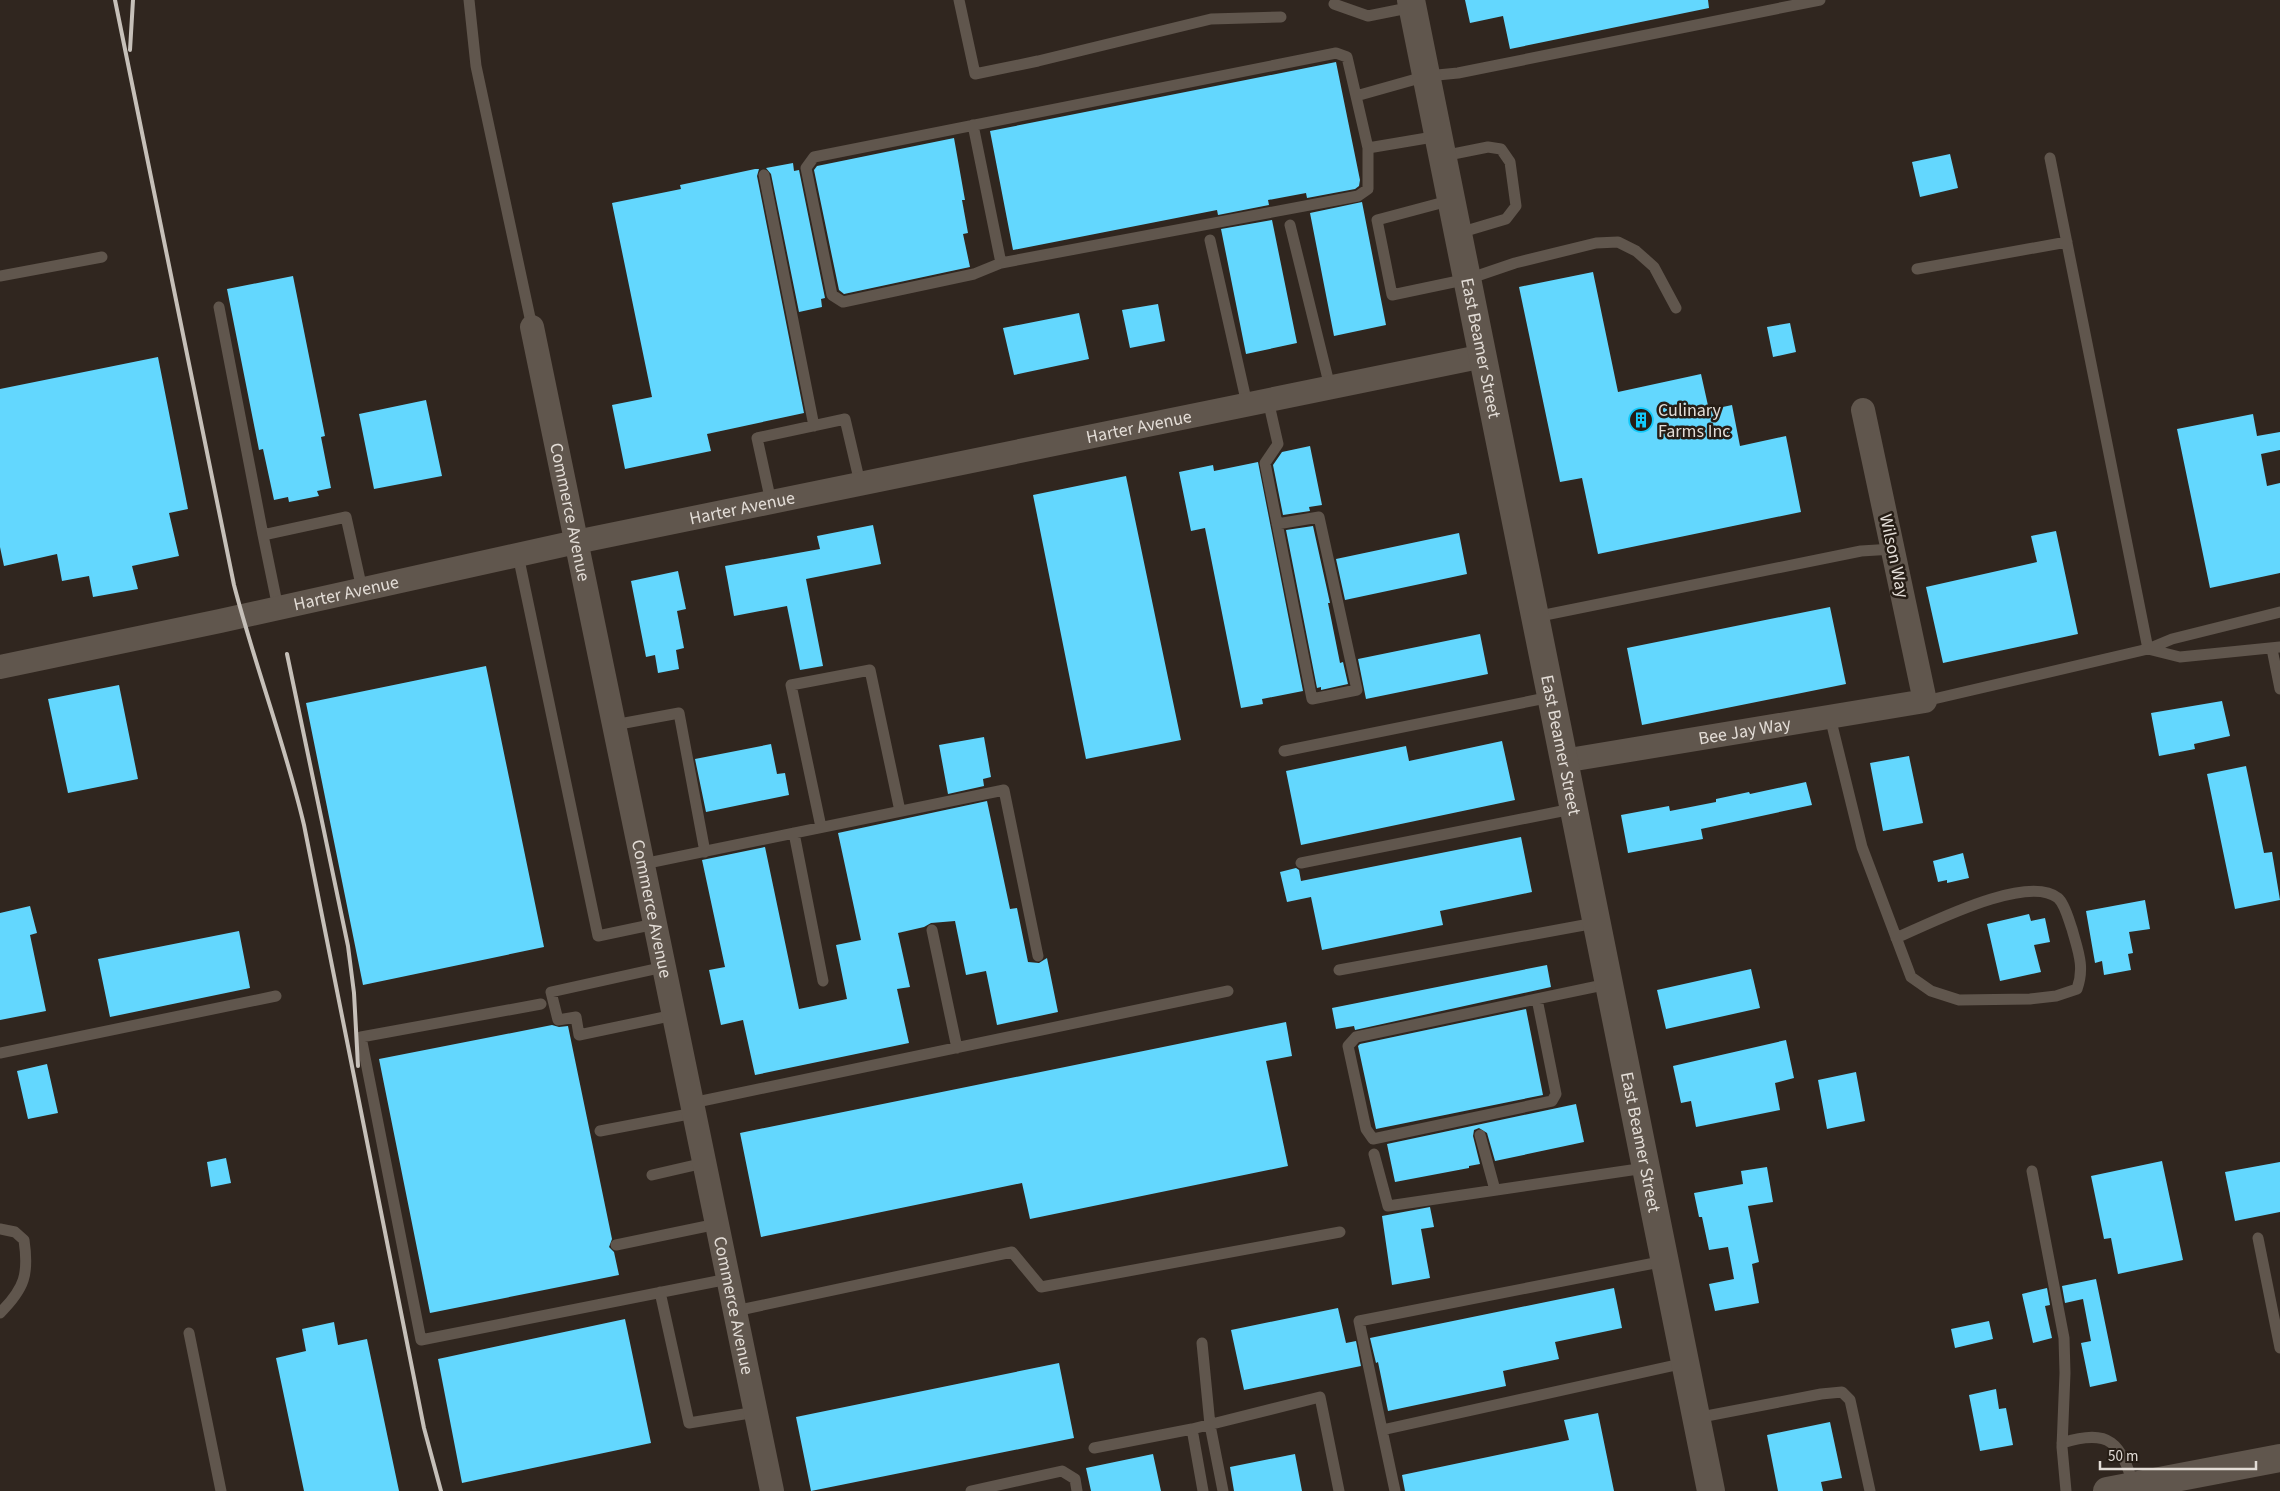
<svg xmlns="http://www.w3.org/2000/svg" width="2280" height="1491" viewBox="0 0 2280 1491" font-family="'Source Sans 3',sans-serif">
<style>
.building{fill:#63d7fe}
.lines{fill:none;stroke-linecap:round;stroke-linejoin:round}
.service{stroke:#60564d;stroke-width:11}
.minor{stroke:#60564d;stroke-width:24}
.tertiary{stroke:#60564d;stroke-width:28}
.secondary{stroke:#60564d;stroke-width:28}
.rail{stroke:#c6c0b9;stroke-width:4}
.labels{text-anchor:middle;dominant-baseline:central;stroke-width:5;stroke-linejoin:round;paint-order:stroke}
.street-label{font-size:18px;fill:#e3ddd7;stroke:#261d15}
.poi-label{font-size:18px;fill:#e3ddd7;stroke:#261d15;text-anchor:start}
</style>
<rect width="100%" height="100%" fill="#30261f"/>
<!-- building -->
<path class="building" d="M1465,0H1708L1709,8L1510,49L1503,16L1470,23Z
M1336,62L1360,180L1359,186L1355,189L1307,198L1306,193L1268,200L1269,205L1218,215L1217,210L1013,250L990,131Z
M954,138L965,200H962L968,233L963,234L970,267L844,294L839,290L814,170L817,166Z
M1950,154L1958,188L1920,197L1912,162Z
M793,163L794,171L799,170L825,298L821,299L822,307L799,312L771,174L766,168Z
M755,169H759L757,176L804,413L707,434L711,451L625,469L612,405L652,397L612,203L681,189L680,185Z
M1362,202L1386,325L1334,336L1310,213Z
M1272,220L1297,343L1246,354L1221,229Z
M1593,272L1618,392L1701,374L1709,410L1732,405L1740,446L1786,436L1801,512L1598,554L1582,478L1560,482L1519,287Z
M293,276L325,436L321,437L331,488L317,491L319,496L289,502L288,497L274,500L263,449L259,450L227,289Z
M1158,304L1165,341L1130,348L1122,310Z
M1079,313L1089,359L1014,375L1003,328Z
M1790,323L1796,352L1773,357L1767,327Z
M158,357L188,509L169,513L179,556L132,566L138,589L93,597L89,576L62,581L57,554L4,566L0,547V389Z
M426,400L442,476L374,489L359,414Z
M2253,414L2257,436L2280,432V450L2261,454L2267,486L2280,483V573L2210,588L2177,429Z
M1310,446L1322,505L1309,507L1310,511L1283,515L1273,465L1282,452Z
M1258,462L1303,691L1262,699L1263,704L1241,708L1205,528L1191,531L1179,472L1213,465L1214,471Z
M1126,476L1181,740L1086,759L1033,495Z
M873,525L881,564L806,579L823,666L800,670L787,606L734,616L725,566L820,549L817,536Z
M1313,526L1330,603H1328L1340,663L1343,662L1348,684L1321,690V687L1317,688L1286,530Z
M2056,531L2078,634L1943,663L1926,587L2037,562L2031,536Z
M1459,533L1467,574L1345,600L1336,559Z
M678,571L686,609L677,611L684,648L676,650L679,669L658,673L655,655L646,657L631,581Z
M1830,607L1846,684L1642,725L1627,648Z
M1480,634L1488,674L1366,699L1358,659Z
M486,666L544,947L363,985L306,703Z
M119,685L138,779L68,793L48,699Z
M2222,701L2230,736L2194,744L2195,749L2159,756L2151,713Z
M984,737L991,777L983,779L984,786L948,794L939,745Z
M1502,741L1515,800L1301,845L1286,771L1406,746L1409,761Z
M771,744L777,774L785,773L789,795L706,812L695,759Z
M1909,756L1923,823L1883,831L1870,763Z
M2246,766L2264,853L2272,852L2280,900L2235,909L2207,774Z
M1806,782L1812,805L1701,829L1703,839L1628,853L1621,815L1669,806L1670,811L1716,802V799L1749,792L1750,794Z
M987,801L1010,909L1017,908L1028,962L1039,963L1047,958L1058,1012L997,1025L986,971L966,975L955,921L931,923L924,927L898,933L910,987L897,989L909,1043L755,1075L743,1020L721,1025L709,970L725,967L702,860L765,847L799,1009L847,999L836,945L861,940L838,833Z
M1521,837L1532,892L1440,911L1443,925L1322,950L1311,897L1287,902L1280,872L1296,868L1299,870L1301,881Z
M1963,853L1969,878L1947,883V880L1938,882L1933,861Z
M2145,900L2150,929L2129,932L2133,953L2128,954L2131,970L2104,975L2102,961L2095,963L2086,911Z
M30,906L37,933L30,935L46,1011L0,1020V913Z
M2029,914L2031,921L2045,918L2050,942L2034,945L2041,972L2000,981L1987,924Z
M239,931L250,988L110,1017L98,959Z
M1547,965L1551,987L1355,1030L1354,1026L1336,1029L1332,1008Z
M1751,969L1760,1008L1666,1029L1657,990Z
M1526,1009L1543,1095L1376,1129L1358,1046L1360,1044Z
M1286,1022L1292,1056L1266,1061L1288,1166L1030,1219L1022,1183L761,1237L740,1133Z
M552,1025L559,1027L568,1026L612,1239L609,1247L614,1252L619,1275L430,1313L379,1059Z
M1786,1040L1794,1078L1775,1083L1780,1110L1696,1127L1691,1101L1681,1103L1673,1066Z
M47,1064L58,1113L28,1119L17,1071Z
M1856,1072L1865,1121L1827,1129L1818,1080Z
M1576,1104L1584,1142L1495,1161L1487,1133L1479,1128L1474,1130L1473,1136L1480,1164L1469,1166V1168L1395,1182L1387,1144Z
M226,1158L231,1183L211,1187L207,1162Z
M2162,1161L2183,1260L2118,1274L2111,1238L2104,1239L2091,1176Z
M2280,1162V1212L2235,1221L2225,1172Z
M1767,1167L1773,1202L1748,1206L1759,1262L1752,1264L1759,1303L1715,1311L1709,1284L1734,1279L1728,1247L1709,1250L1702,1217H1699L1694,1193L1743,1184L1741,1171Z
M1430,1207L1434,1227L1421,1229L1430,1278L1392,1285L1382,1216Z
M2096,1279L2117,1381L2090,1387L2081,1343L2091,1341L2083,1299L2065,1303L2062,1286Z
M1614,1288L1622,1328L1555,1342L1559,1359L1503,1371L1506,1386L1388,1411L1378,1362L1376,1363L1370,1338Z
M2047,1288L2050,1305L2045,1306L2052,1338L2033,1343L2022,1294Z
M1338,1308L1346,1343L1356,1341L1361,1366L1244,1390L1231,1330Z
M625,1319L651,1443L462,1483L438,1359Z
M1989,1321L1993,1339L1955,1348L1951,1329Z
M334,1322L338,1345L367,1339L399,1491H304L276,1358L306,1351L302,1329Z
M1059,1363L1074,1438L811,1491L796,1417Z
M1996,1389L1999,1409L2006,1408L2013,1445L1980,1451L1969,1395Z
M1598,1413L1614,1491H1405L1402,1475L1569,1440L1564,1420Z
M1830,1422L1842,1478L1821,1482L1823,1491H1778L1767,1435Z
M1153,1454L1161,1491H1091L1086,1468Z
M1295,1454L1302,1491H1234L1230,1467Z"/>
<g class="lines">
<!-- service -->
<path class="service" d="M469,0L476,66L532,327
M959,0L975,74L1038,61L1211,19L1281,17
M1334,4L1368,16L1413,7
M1356,96L1427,76L1458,73L1820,0
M973,125L1001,263
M1368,148L1347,57L1336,53L814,157L806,168L832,295L843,302L974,274L1001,263L1358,196L1368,189V148L1439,136
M1443,156L1488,147L1501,149L1510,162L1516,206L1506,219L1459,233
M764,175L814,426
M1452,200L1377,220L1392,295L1468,279L1515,263L1596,243L1618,242L1636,251L1654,267L1676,308
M1290,225L1330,387
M1210,240L1247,404
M1917,269L2067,242
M0,276L102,257
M219,307L263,535
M1268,400L1278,444L1265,463L1312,699L1357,690L1319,517L1277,524
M771,502L757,438L845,419L860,483
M518,555L598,936L655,924
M278,608L263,535L346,517L362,589
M1535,617L1861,551L1893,549
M2148,649L2172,639L2280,612
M2148,649L2180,657L2280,647
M2272,649L2280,689
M1925,701L2148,649L2050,158
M1830,717L1862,847L1911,977L1931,991L1959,1000L2030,999L2056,996L2077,989C2085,967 2078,951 2072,929C2069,921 2065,904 2058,898C2027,873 1929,924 1896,938
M614,725L679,713L705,852
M1284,751L1551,697
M821,827L791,685L870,670L900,811
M794,833L823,981
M1301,863L1572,809
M643,864L1004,790L1038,956
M932,930L957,1048
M664,967L551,992L558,1020L576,1017L579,1035L674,1015
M1339,970L1595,923
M1537,999L1556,1094L1552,1101L1373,1139L1366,1129L1348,1046L1356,1037L1608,984
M541,1004L361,1037L421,1340L728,1279
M0,1053L276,996
M692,1103L1228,991
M600,1131L694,1113
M1480,1135L1495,1190
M1374,1154L1388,1206L1645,1168
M2032,1171L2064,1338L2065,1373L2062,1447L2066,1491
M652,1175L704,1163
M0,1229L15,1232L24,1240C29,1274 25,1288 0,1313
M2258,1238L2280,1348
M616,1245L717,1224
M660,1292L689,1423L756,1412
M735,1311L1012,1252L1041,1287L1340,1232
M189,1333L221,1491
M1202,1343L1210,1425L1223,1491
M1696,1418L1821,1394L1842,1392L1850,1400L1870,1491
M1192,1429L1320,1397L1339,1491
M1382,1430L1359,1321L1665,1261
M2062,1443C2111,1428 2120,1443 2134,1486
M1094,1448L1192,1429L1203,1491
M971,1491L1062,1471L1075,1479L1077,1491
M1395,1491L1382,1430L1685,1363"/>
<!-- minor -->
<g class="minor">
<path id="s1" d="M532,327L772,1491"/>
<path id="s2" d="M0,667L220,621L576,542L1484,356"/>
<path id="s3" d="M1563,761L1925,701L1863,410"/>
</g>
<!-- tertiary -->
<path class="tertiary" id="s4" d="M1411,0L1711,1491"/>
<!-- secondary -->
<path class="secondary" d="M2107,1491L2280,1458"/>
<!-- rail -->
<path class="rail" d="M115,0L234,585C255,666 285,744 304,825L424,1428L441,1491
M130,50L133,0
M287,654L348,946L354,993L358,1066"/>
</g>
<!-- icons -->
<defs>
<g id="building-ring" transform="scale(1.25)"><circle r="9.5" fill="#261d15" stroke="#12cafb" stroke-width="1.5"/><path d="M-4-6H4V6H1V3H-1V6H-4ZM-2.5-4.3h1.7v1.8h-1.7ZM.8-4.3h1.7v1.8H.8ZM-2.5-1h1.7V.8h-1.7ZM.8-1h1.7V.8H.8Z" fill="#12cafb"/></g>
</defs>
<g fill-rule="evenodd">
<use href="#building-ring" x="1641" y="420"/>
</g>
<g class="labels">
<!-- street labels -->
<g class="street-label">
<text stroke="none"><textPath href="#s4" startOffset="355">East Beamer Street</textPath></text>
<text stroke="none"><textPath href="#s2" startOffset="1164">Harter Avenue</textPath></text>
<text stroke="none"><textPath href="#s2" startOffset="759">Harter Avenue</textPath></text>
<text stroke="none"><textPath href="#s1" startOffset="189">Commerce Avenue</textPath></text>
<text transform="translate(1894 556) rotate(78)">Wilson Way</text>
<text stroke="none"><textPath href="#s2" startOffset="354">Harter Avenue</textPath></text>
<text stroke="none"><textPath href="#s3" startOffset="184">Bee Jay Way</textPath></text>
<text stroke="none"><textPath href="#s4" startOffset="760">East Beamer Street</textPath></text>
<text stroke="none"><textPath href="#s1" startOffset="594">Commerce Avenue</textPath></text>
<text stroke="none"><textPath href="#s4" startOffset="1165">East Beamer Street</textPath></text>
<text stroke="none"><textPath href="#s1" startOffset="999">Commerce Avenue</textPath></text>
</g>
<!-- poi labels -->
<g class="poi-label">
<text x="1658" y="410">Culinary<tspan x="1658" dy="21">Farms Inc</tspan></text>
</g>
</g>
<!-- scale -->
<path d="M2100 1461v8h156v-8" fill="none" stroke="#e3ddd7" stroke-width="2.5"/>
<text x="2108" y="1461" font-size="15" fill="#e3ddd7" stroke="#261d15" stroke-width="4" paint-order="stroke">50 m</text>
</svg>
